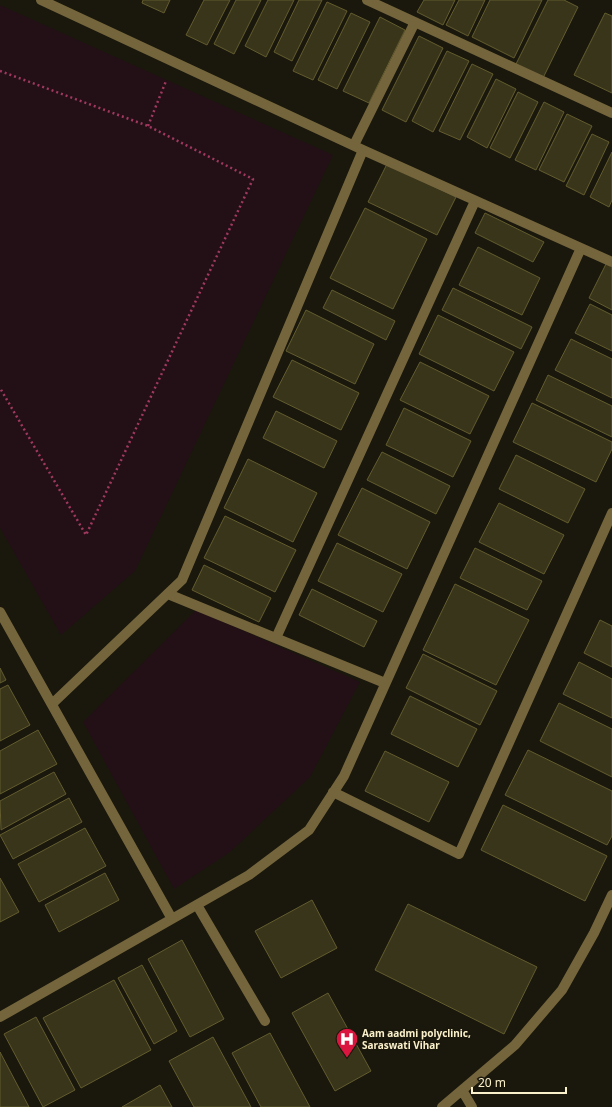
<svg xmlns="http://www.w3.org/2000/svg" width="612" height="1107" viewBox="0 0 612 1107" font-family="'Noto Sans',sans-serif">
<style>
.green{fill:#231017}
.building{fill:#39351a;stroke:#635c2f}
.lines{fill:none;stroke-linecap:round;stroke-linejoin:round}
.path{stroke:#a0385f;stroke-width:2.5;stroke-dasharray:2 3;stroke-linecap:butt}
.minor{stroke:#74653c;stroke-width:10}
.labels{text-anchor:middle;dominant-baseline:central;stroke-width:3.5;stroke-linejoin:round;paint-order:stroke}
.poi-label{font-size:10px;font-weight:bold;fill:#faf0ca;stroke:#1a180c;text-anchor:start}
</style>
<rect width="100%" height="100%" fill="#1a180c"/>
<!-- green -->
<path class="green" d="M0,5L333,155L135,571L61,635L0,528Z
M196,610L360,682L310,777L230,852L174,889L83,722Z"/>
<!-- building -->
<path class="building" d="M143,0H170L164,13L142,3Z
M204,0H230L207,45L186,35Z
M236,0H261L234,54L214,44Z
M268,0H294L266,57L245,46Z
M299,0H322L292,61L274,52Z
M424,0H455L443,25L417,12Z
M459,0H485L468,36L446,25Z
M490,0H542L514,58L472,37Z
M548,0H564L578,7L543,78L516,64Z
M327,2L347,11L313,80L293,71Z
M351,13L370,22L337,89L318,80Z
M605,13L612,16V93L574,75Z
M380,17L405,30L369,103L343,91Z
M419,36L443,48L406,122L382,110Z
M447,51L469,61L433,132L412,121Z
M472,64L493,74L460,140L439,131Z
M496,79L516,89L487,148L467,137Z
M518,92L538,102L510,158L490,148Z
M544,102L564,112L536,170L515,160Z
M567,114L592,126L564,182L539,170Z
M592,134L609,142L584,195L566,186Z
M612,152V200L609,207L590,197Z
M387,164L456,197L437,235L368,202Z
M365,208L427,239L393,309L330,278Z
M485,213L544,242L533,262L475,233Z
M478,247L540,278L522,315L459,285Z
M607,262L612,264V310L589,298Z
M453,288L532,327L521,349L442,310Z
M332,290L395,321L386,340L323,308Z
M590,304L612,315V351L575,333Z
M306,310L374,344L355,384L286,351Z
M438,315L514,352L494,391L419,354Z
M571,339L612,359V398L555,370Z
M292,360L359,393L341,430L273,397Z
M420,362L489,396L470,434L400,400Z
M548,375L612,406V437L536,400Z
M532,403L612,442V449L596,482L513,442Z
M404,408L471,441L453,477L386,445Z
M276,411L337,441L324,468L263,438Z
M382,452L450,486L436,514L367,480Z
M516,455L585,489L568,523L499,489Z
M248,459L317,493L293,542L224,508Z
M362,488L430,522L407,569L338,535Z
M499,503L564,535L544,574L479,542Z
M225,516L296,550L275,592L204,558Z
M337,543L402,574L383,612L318,581Z
M475,548L542,581L527,610L460,578Z
M204,565L271,598L259,622L192,590Z
M455,584L529,620L496,685L423,650Z
M312,589L377,621L364,647L299,615Z
M600,620L612,626V667L584,653Z
M423,654L497,691L480,725L406,688Z
M579,662L612,679V718L563,694Z
M0,668L6,680L0,683Z
M8,685L30,725L0,741V689Z
M410,696L477,729L458,767L391,734Z
M559,703L612,729V777L540,741Z
M38,730L57,764L0,794V751Z
M528,750L612,791V836L607,845L505,795Z
M385,751L449,782L429,822L365,791Z
M54,772L66,794L1,830L0,801Z
M69,798L82,822L13,859L0,835Z
M503,805L607,856L585,901L481,850Z
M85,828L106,866L39,902L18,864Z
M105,873L119,900L59,932L45,905Z
M0,878L19,912L0,922Z
M312,900L337,948L281,978L255,931Z
M408,904L537,967L504,1034L375,970Z
M182,940L224,1019L190,1037L148,959Z
M142,965L177,1031L154,1044L118,978Z
M114,980L151,1050L81,1088L43,1018Z
M328,993L371,1071L335,1091L292,1013Z
M36,1017L75,1090L43,1107L4,1034Z
M270,1033L310,1107H261L232,1053Z
M213,1037L251,1107H194L169,1061Z
M0,1052L29,1107H0Z
M160,1085L172,1107H122Z"/>
<g class="lines">
<!-- path -->
<path class="path" d="M0,71L148,126L253,179L86,535L0,388
M148,126L166,81"/>
<!-- minor -->
<path class="minor" d="M41,0L363,150L612,262
M367,0L612,113
M354,145L415,22
M168,594L385,683
M0,612L172,919
M276,638L475,201
M52,704L182,580L363,150
M333,792L459,854L612,513
M197,905L265,1021
M0,1017L249,875L309,830L344,776L581,248
M462,1090L472,1107
M442,1107L515,1045L562,990L594,933L612,895"/>
</g>
<!-- icons -->
<defs>
<g id="hospital-pin" transform="scale(1.15)"><path d="M0 17L-7.5 6A9.5 9.5 0 1 1 7.5 6Z" fill="#da1640" stroke="#1a180c"/><path d="M-5-5h3v3.5h4V-5h3V5h-3V1.5h-4V5h-3Z" fill="#fff"/></g>
</defs>
<g fill-rule="evenodd">
<use href="#hospital-pin" x="347" y="1039"/>
</g>
<g class="labels">
<!-- poi labels -->
<g class="poi-label">
<text x="362" y="1033">Aam aadmi polyclinic,<tspan x="362" dy="12">Saraswati Vihar</tspan></text>
</g>
</g>
<!-- scale -->
<path d="M472 1087v6h94v-6" fill="none" stroke="#faf0ca" stroke-width="2"/>
<text x="478" y="1087" font-size="12" fill="#faf0ca" stroke="#1a180c" stroke-width="3" paint-order="stroke">20 m</text>
</svg>
